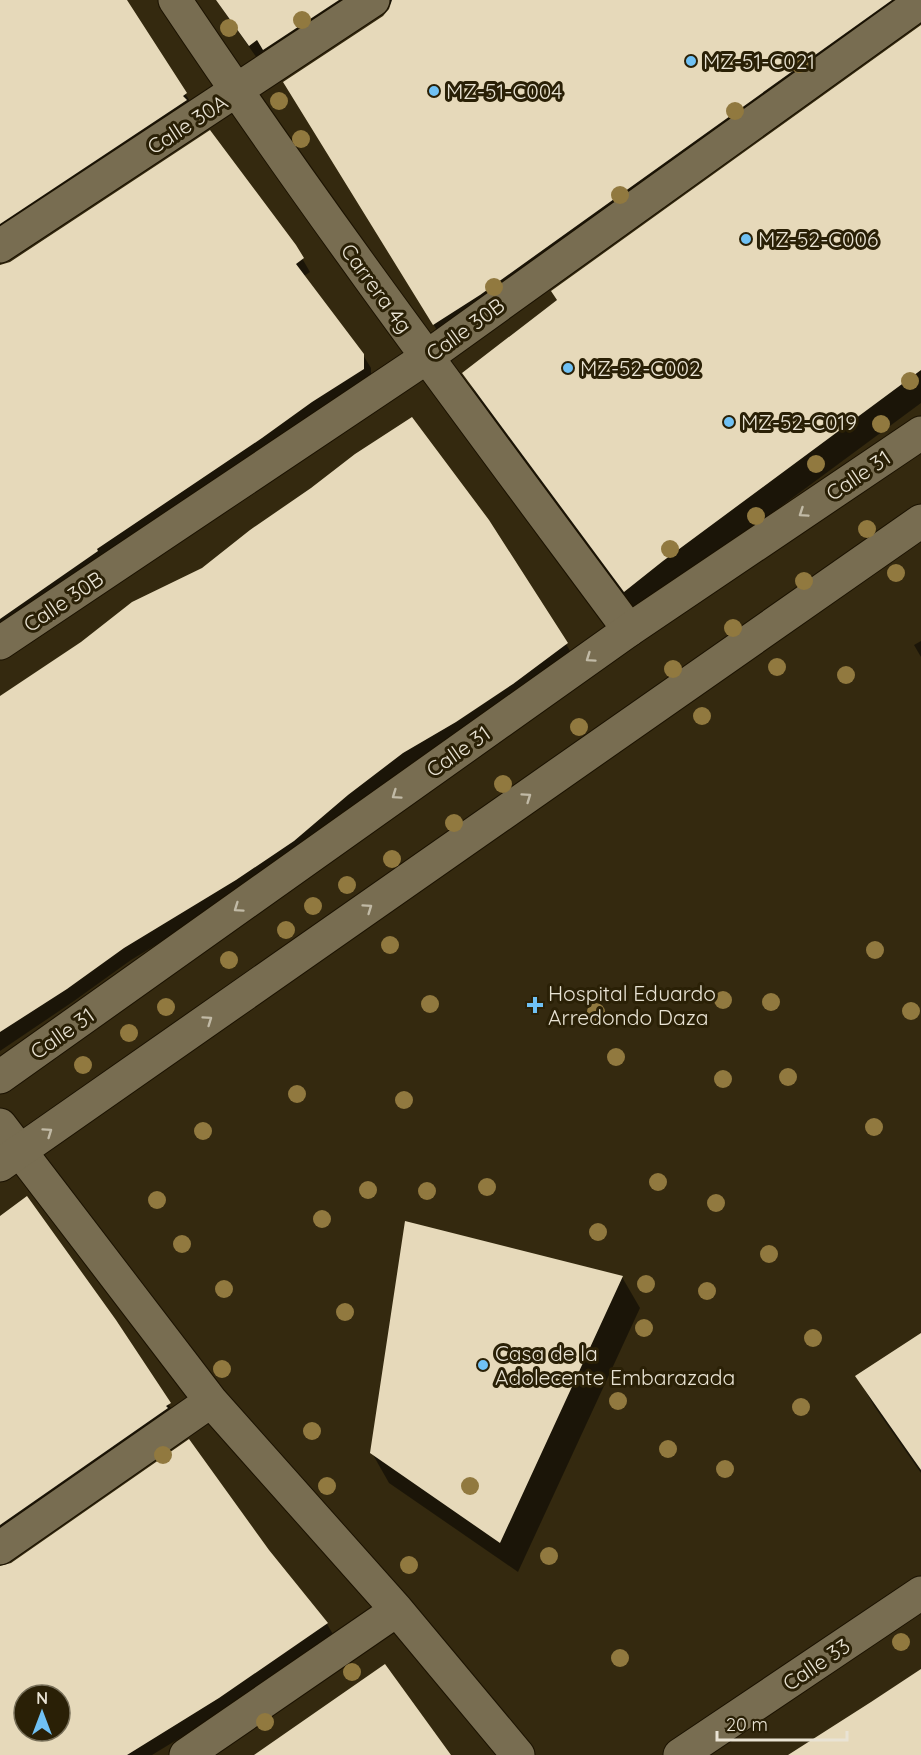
<svg xmlns="http://www.w3.org/2000/svg" width="921" height="1755" viewBox="0 0 921 1755" font-family="Quicksand,sans-serif">
<style>
.shadow{fill:#0007;fill-rule:evenodd}
.building{fill:#e6d9ba;fill-rule:evenodd}
.lines{fill:none;stroke-linecap:round;stroke-linejoin:round}
.minor-casing{stroke:#1b1200;stroke-width:35}
.tertiary-casing{stroke:#1b1200;stroke-width:35}
.minor{stroke:#786d51;stroke-width:33}
.tertiary{stroke:#786d51;stroke-width:33}
.tree{fill:#91793f}
.oneway{stroke:#c1baa6}
.poi-dot{fill:#70c1f4;stroke:#2a2006;stroke-width:2}
.labels{text-anchor:middle;dominant-baseline:central;stroke-width:6;stroke-linejoin:round;paint-order:stroke}
.poi-label{font-size:21px;fill:#e9e3d4;stroke:#2a2006;text-anchor:start}
.street-label{font-size:21px;fill:#e9e3d4;stroke:#2a2006}
</style>
<rect width="100%" height="100%" fill="#34290f"/>
<!-- shadow -->
<path class="shadow" d="M0,0H126L193,106L0,241Z
M216,0H921L448,348L298,105L385,16L392,5L386,4L264,68Z
M921,27V403L676,584L639,615L477,396L464,373Z
M295,246L310,272L304,276L363,355L371,368V382L0,636V266Z
M921,641V657L914,645Z
M566,644L573,656L463,734L410,765L243,892L131,960L74,1001L0,1051V697Z
M0,1234L115,1321L176,1416L0,1542Z
M622,1277L640,1308L518,1572L389,1483L372,1453Z
M921,1334V1473L874,1406L857,1376Z
M268,1551L327,1624L334,1636L226,1710L152,1755H0V1568ZM24,1695H60V1731H24Z"/>
<!-- building -->
<path class="building" d="M0,0H127L187,93L183,96L187,100L0,224Z
M216,0H339L263,50L257,40L249,46Z
M392,0H892L480,295L433,325L283,82L383,16L389,9Z
M921,25V370L663,561L624,592L462,373L557,300L551,291Z
M210,130L296,245L304,258L296,264L364,354V369L312,402L262,438L97,549L98,551L0,619V265L10,262Z
M412,417L489,520L568,643L513,684L456,722L403,753L348,795L294,841L236,880L124,948L67,989L0,1032V696L81,642L132,602L202,568L250,530L311,488L355,454Z
M27,1196L116,1320L171,1403L166,1406L168,1408L0,1525V1216Z
M405,1221L623,1276L500,1543L370,1453Z
M921,1333V1470L855,1376Z
M189,1439L269,1550L328,1623L219,1698L127,1755H0V1566L11,1563ZM24,1695H60V1731H24Z
M385,1664L451,1755H254Z
M921,1669V1755H788L871,1702Z"/>
<g class="lines">
<!-- minor casing -->
<g class="minor-casing">
<path id="minor" d="M175,0C319,215 475,422 629,630
M0,246L373,0
M0,643L427,357L921,2
M0,1125L211,1401L397,1610L518,1755
M0,1548L211,1401
M186,1755L397,1610
M680,1755L921,1593"/>
</g>
<!-- tertiary casing -->
<g class="tertiary-casing">
<path id="tertiary" d="M0,1077L629,630L921,433
M0,1165L921,521"/>
</g>
<!-- minor -->
<use href="#minor" class="minor"/>
<!-- tertiary -->
<use href="#tertiary" class="tertiary"/>
</g>
<!-- trees -->
<g class="tree">
<circle cx="302" cy="20" r="9"/>
<circle cx="229" cy="28" r="9"/>
<circle cx="799" cy="64" r="9"/>
<circle cx="279" cy="101" r="9"/>
<circle cx="735" cy="111" r="9"/>
<circle cx="301" cy="139" r="9"/>
<circle cx="620" cy="195" r="9"/>
<circle cx="494" cy="287" r="9"/>
<circle cx="910" cy="381" r="9"/>
<circle cx="881" cy="424" r="9"/>
<circle cx="816" cy="464" r="9"/>
<circle cx="756" cy="516" r="9"/>
<circle cx="867" cy="529" r="9"/>
<circle cx="670" cy="549" r="9"/>
<circle cx="896" cy="573" r="9"/>
<circle cx="804" cy="581" r="9"/>
<circle cx="733" cy="628" r="9"/>
<circle cx="777" cy="667" r="9"/>
<circle cx="673" cy="669" r="9"/>
<circle cx="846" cy="675" r="9"/>
<circle cx="702" cy="716" r="9"/>
<circle cx="579" cy="727" r="9"/>
<circle cx="503" cy="784" r="9"/>
<circle cx="454" cy="823" r="9"/>
<circle cx="392" cy="859" r="9"/>
<circle cx="347" cy="885" r="9"/>
<circle cx="313" cy="906" r="9"/>
<circle cx="286" cy="930" r="9"/>
<circle cx="390" cy="945" r="9"/>
<circle cx="875" cy="950" r="9"/>
<circle cx="229" cy="960" r="9"/>
<circle cx="723" cy="1000" r="9"/>
<circle cx="771" cy="1002" r="9"/>
<circle cx="430" cy="1004" r="9"/>
<circle cx="166" cy="1007" r="9"/>
<circle cx="911" cy="1011" r="9"/>
<circle cx="596" cy="1012" r="9"/>
<circle cx="129" cy="1033" r="9"/>
<circle cx="616" cy="1057" r="9"/>
<circle cx="83" cy="1065" r="9"/>
<circle cx="788" cy="1077" r="9"/>
<circle cx="723" cy="1079" r="9"/>
<circle cx="297" cy="1094" r="9"/>
<circle cx="404" cy="1100" r="9"/>
<circle cx="874" cy="1127" r="9"/>
<circle cx="203" cy="1131" r="9"/>
<circle cx="658" cy="1182" r="9"/>
<circle cx="487" cy="1187" r="9"/>
<circle cx="368" cy="1190" r="9"/>
<circle cx="427" cy="1191" r="9"/>
<circle cx="157" cy="1200" r="9"/>
<circle cx="716" cy="1203" r="9"/>
<circle cx="322" cy="1219" r="9"/>
<circle cx="598" cy="1232" r="9"/>
<circle cx="182" cy="1244" r="9"/>
<circle cx="769" cy="1254" r="9"/>
<circle cx="646" cy="1284" r="9"/>
<circle cx="224" cy="1289" r="9"/>
<circle cx="707" cy="1291" r="9"/>
<circle cx="345" cy="1312" r="9"/>
<circle cx="644" cy="1328" r="9"/>
<circle cx="813" cy="1338" r="9"/>
<circle cx="222" cy="1369" r="9"/>
<circle cx="618" cy="1401" r="9"/>
<circle cx="801" cy="1407" r="9"/>
<circle cx="312" cy="1431" r="9"/>
<circle cx="668" cy="1449" r="9"/>
<circle cx="163" cy="1455" r="9"/>
<circle cx="725" cy="1469" r="9"/>
<circle cx="327" cy="1486" r="9"/>
<circle cx="470" cy="1486" r="9"/>
<circle cx="549" cy="1556" r="9"/>
<circle cx="409" cy="1565" r="9"/>
<circle cx="901" cy="1642" r="9"/>
<circle cx="620" cy="1658" r="9"/>
<circle cx="352" cy="1672" r="9"/>
<circle cx="265" cy="1722" r="9"/>
</g>
<!-- one-way arrows -->
<defs><path id="oneway-chevron" d="M-2-3.5L2.5 0L-2 3.5" fill="none" stroke-width="1.6" stroke-linecap="round" stroke-linejoin="round" transform="scale(1.5)"/></defs>
<g class="oneway">
<use href="#oneway-chevron" transform="translate(803 513) rotate(146)"/>
<use href="#oneway-chevron" transform="translate(590 658) rotate(145)"/>
<use href="#oneway-chevron" transform="translate(396 795) rotate(145)"/>
<use href="#oneway-chevron" transform="translate(527 797) rotate(-35)"/>
<use href="#oneway-chevron" transform="translate(238 908) rotate(145)"/>
<use href="#oneway-chevron" transform="translate(368 908) rotate(-35)"/>
<use href="#oneway-chevron" transform="translate(208 1020) rotate(-35)"/>
<use href="#oneway-chevron" transform="translate(48 1132) rotate(-35)"/>
</g>
<!-- markers -->
<g class="poi-dot">
<circle cx="691" cy="61" r="6"/>
<circle cx="434" cy="91" r="6"/>
<circle cx="746" cy="239" r="6"/>
<circle cx="568" cy="368" r="6"/>
<circle cx="729" cy="422" r="6"/>
<path d="M532 996h6v6h6v6h-6v6h-6v-6h-6v-6h6z"/>
<circle cx="483" cy="1365" r="6"/>
</g>
<g class="labels">
<!-- poi labels -->
<g class="poi-label">
<text x="703" y="61">MZ-51-C021</text>
<text x="446" y="91">MZ-51-C004</text>
<text x="758" y="239">MZ-52-C006</text>
<text x="580" y="368">MZ-52-C002</text>
<text x="741" y="422">MZ-52-C019</text>
<text x="548" y="993">Hospital Eduardo<tspan x="548" dy="24">Arredondo Daza</tspan></text>
<text x="495" y="1353">Casa de la<tspan x="495" dy="24">Adolecente Embarazada</tspan></text>
</g>
<!-- street labels -->
<g class="street-label">
<text transform="translate(187 124) rotate(-33)">Calle 30A</text>
<text transform="translate(377 288) rotate(54)">Carrera 4g</text>
<text transform="translate(465 329) rotate(-36)">Calle 30B</text>
<text transform="translate(858 475) rotate(-34)">Calle 31</text>
<text transform="translate(63 601) rotate(-34)">Calle 30B</text>
<text transform="translate(458 751) rotate(-35)">Calle 31</text>
<text transform="translate(62 1033) rotate(-35)">Calle 31</text>
<text transform="translate(816 1664) rotate(-34)">Calle 33</text>
</g>
</g>
<!-- north arrow -->
<g transform="translate(42 1713)"><circle r="28" fill="#2a2006" stroke="#766e58" stroke-width="1.5"/>
<path d="M0-4.5L10 22L0 15L-10 22Z" fill="#70c1f4"/>
<text y="-9" font-size="16" font-weight="bold" text-anchor="middle" fill="#e9e3d4">N</text>
</g>
<!-- scale -->
<path d="M717 1731v9h130v-9" fill="none" stroke="#e9e3d4" stroke-width="3"/>
<text x="726" y="1731" font-size="18" fill="#e9e3d4" stroke="#2a2006" stroke-width="4.5" paint-order="stroke">20 m</text>
</svg>
